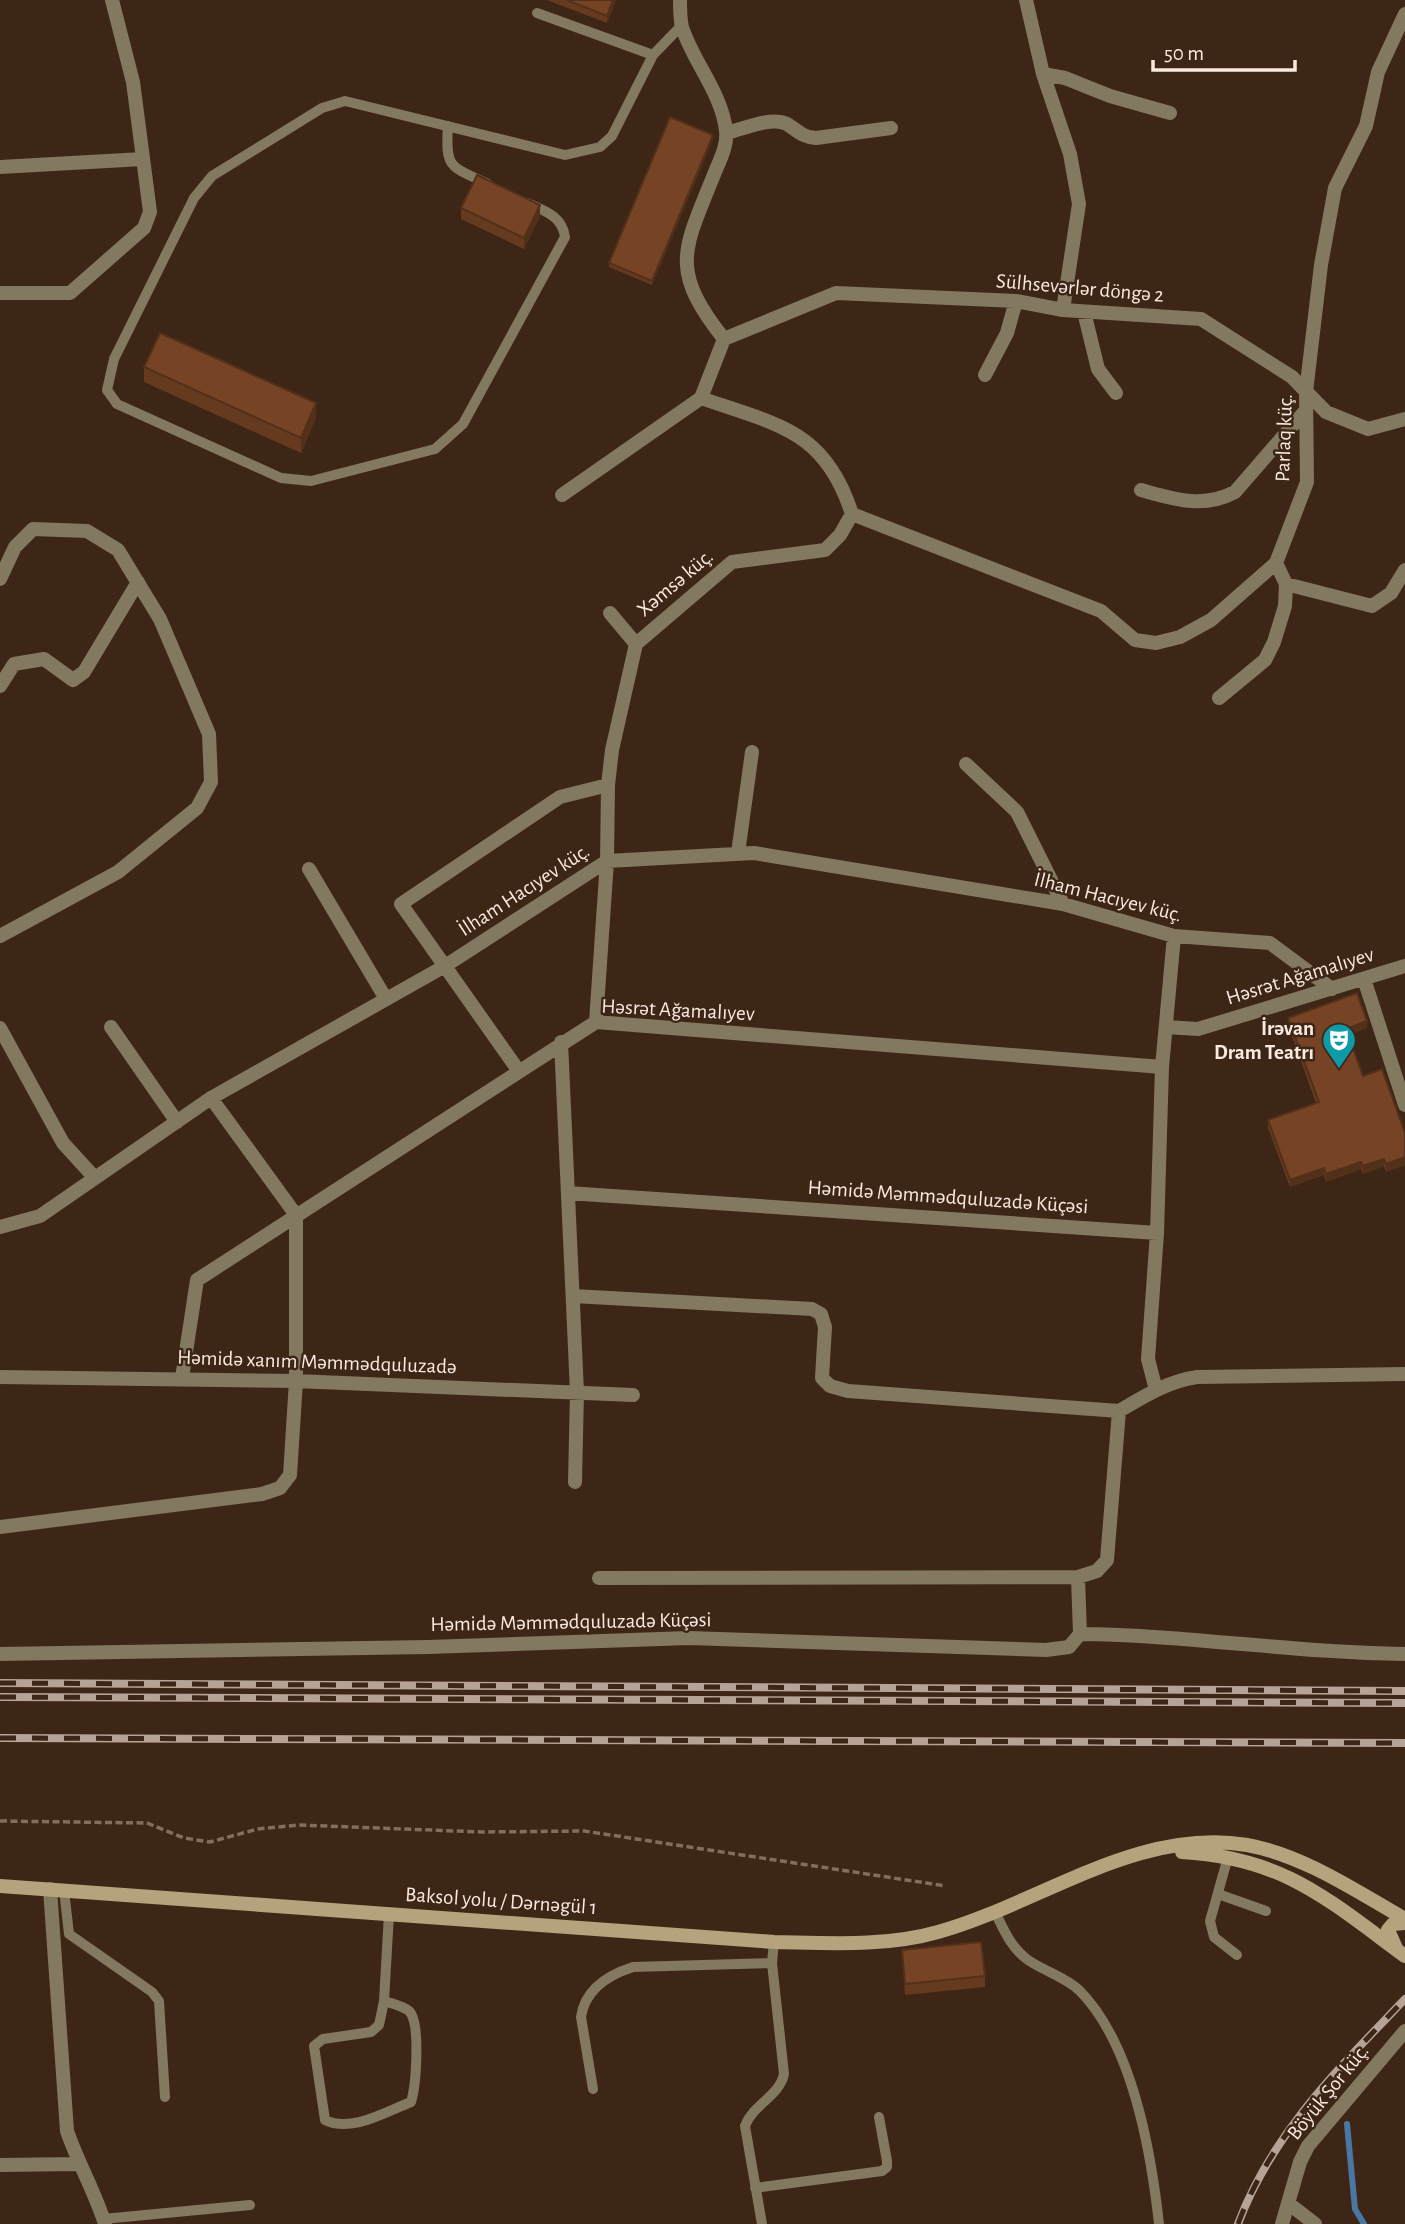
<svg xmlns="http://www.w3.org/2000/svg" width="1405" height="2224" viewBox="0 0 1405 2224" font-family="'Alegreya Sans',sans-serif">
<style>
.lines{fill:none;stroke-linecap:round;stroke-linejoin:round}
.stream{stroke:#4877a1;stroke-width:6}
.path{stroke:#826d60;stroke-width:3.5;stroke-dasharray:7 3.5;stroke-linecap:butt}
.lane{stroke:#837860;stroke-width:10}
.street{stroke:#837860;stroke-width:14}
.secondary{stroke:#b5a37d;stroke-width:14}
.rail-casing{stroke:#b6a398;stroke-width:8}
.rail{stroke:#3e2617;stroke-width:5;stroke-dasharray:16;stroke-linecap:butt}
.wall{fill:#653a1f}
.shaded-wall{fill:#533019}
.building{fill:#764424;stroke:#533019;stroke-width:2}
.labels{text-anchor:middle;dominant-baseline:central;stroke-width:5;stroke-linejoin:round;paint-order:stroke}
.street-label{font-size:21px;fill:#f9e9e0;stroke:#3e2617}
.poi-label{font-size:21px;font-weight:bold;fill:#f9e9e0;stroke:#3e2617;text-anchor:end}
</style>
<rect width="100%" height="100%" fill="#3e2617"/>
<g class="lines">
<!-- stream -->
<path class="stream" d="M1347,2124L1355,2209L1364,2224"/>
<!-- path -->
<path class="path" d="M0,1821L147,1823L184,1838L210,1842L258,1829L299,1825L482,1832L584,1831L946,1886"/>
<!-- lane -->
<path class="lane" d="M537,13L653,55
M448,126C445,170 451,166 488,184
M527,203C545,211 562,216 565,237L463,424L435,449L311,481L281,478L117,404L107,390L114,359L194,198L212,176L322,108L345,101L565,155L600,147L612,136L653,55L681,26
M1228,1857L1210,1921L1214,1937L1237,1955
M64,1890L69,1934L152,1992L159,2001L165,2097
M1218,1894L1266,1911
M995,1912C1004,1930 1011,1948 1028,1960C1044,1971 1065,1977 1079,1990C1133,2044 1151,2151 1159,2224
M384,2001C391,2003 403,2006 409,2011C421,2022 416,2086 411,2102C385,2112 351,2133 325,2120L314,2046L323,2039L371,2032L379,2025L384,2001L389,1914
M593,2089L581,2017C585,1989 608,1975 633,1967L772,1963
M755,2188L882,2171L887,2167V2161L879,2117
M103,2219L250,2205
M762,2224L745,2126C753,2104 779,2097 784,2074L772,1963L774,1942"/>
<!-- street -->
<path class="street" d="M1026,0L1043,74L1070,154L1079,204L1063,310
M1043,74L1065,78L1110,96L1170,113
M727,133C742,129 772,116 787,124C798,131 802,137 816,138L891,128
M0,167L143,159
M0,293H70L144,228L150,212L133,82L112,0
M1084,312L1098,369L1116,393
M724,339L836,293L1016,301L1063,310L1201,319L1292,377L1326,412L1368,429L1405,419
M985,375L1007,333L1016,301
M1141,490C1174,499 1203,509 1235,492L1306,410
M562,495L701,398
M852,514L1101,611L1135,640L1156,643L1180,637L1211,620L1276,563L1307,482L1306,392L1321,265L1335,188L1366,126L1378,72L1405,14
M0,579L15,547L33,529L87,531L118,550L160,619L209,734L211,782L197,808L118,872L0,936
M1286,584L1372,606L1391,593L1405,570
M610,613L636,644
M0,686L14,664L44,659L73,680L84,672L138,582
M1219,698L1265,660L1274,642L1285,606L1286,584L1276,563
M966,764L1017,812L1063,904
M738,853L752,752
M309,869L386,999
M1364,979L1405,1105
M596,1022L607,861L608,785L612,750L636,644L732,562L825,550L840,535L852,514C825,429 777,425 701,398L724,339C668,268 684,250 715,172C720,160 728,144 726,131C722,93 693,62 682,27C680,19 680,8 680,0
M111,1027L177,1122
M1166,1027L1198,1029L1405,966
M0,1028L63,1143L95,1178
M561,1042L577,1392L575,1482
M518,1070L401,904L560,797L608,785
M568,1193L1157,1233
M0,1227L40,1216L211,1098L445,966L607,861L754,853L1063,904L1174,936L1270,943L1332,989
M573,1296L812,1309L821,1314L825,1327L822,1378L830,1386L848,1391L1119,1411C1143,1397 1168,1381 1197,1377L1405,1374
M0,1377L296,1381L633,1395
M182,1378L197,1280L596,1022L1162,1067
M1156,1390L1148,1359L1157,1233L1162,1067L1174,936
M0,1527L262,1494L280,1488L290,1475L296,1381V1215L211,1098
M599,1578L1078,1577L1097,1571L1107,1560L1119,1411
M1080,1634C1189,1635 1296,1653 1405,1654
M0,1654L428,1647L689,1638L1046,1650L1069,1647L1080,1634L1078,1577
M50,1889L67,2131C78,2163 95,2192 105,2224
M0,2165L78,2164
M1288,2203L1315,2224
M1282,2224L1300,2162L1308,2146L1405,2031"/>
<!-- secondary -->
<path class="secondary" d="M1182,1852C1284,1858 1327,1899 1405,1956
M0,1886L774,1942C828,1943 886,1947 938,1932C1039,1904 1137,1827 1247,1845C1303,1855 1356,1891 1405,1919
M1396,1948L1388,1930L1393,1924L1405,1923"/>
<!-- rail casing -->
<g class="rail-casing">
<path id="rail" d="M0,1683L1405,1691
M0,1697L1405,1703
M0,1738L1405,1743
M1238,2224C1272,2133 1339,2068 1405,1999"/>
</g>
<!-- rail -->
<use href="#rail" class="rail"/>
</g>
<!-- wall -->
<path class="wall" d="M547,0H616L607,23Z
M713,139L652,285L609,267V263Z
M461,208L540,216L524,249L461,219Z
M144,367L316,418L301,453L144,382Z
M1288,1018L1367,1028L1348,1035L1363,1076L1405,1133V1165L1386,1172L1384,1166L1363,1174L1361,1169L1326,1182L1324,1175L1290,1187L1268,1128V1120L1316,1103L1288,1025Z
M902,1950L985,1976V1987L905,1995Z"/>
<!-- shaded-wall -->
<path class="shaded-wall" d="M613,0H616L607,23V16Z
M713,135V139L652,285V281Z
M540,205V216L524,249V238Z
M316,403V418L301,453V438Z
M1367,1021V1028L1346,1036V1029Z
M1405,1157V1165L1386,1172V1164Z
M1384,1159V1166L1363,1174V1166Z
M1361,1162V1169L1326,1182V1174Z
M1324,1168V1175L1290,1187V1180Z"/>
<!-- building -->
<path class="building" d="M567,0H613L607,16Z
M670,117L713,135L652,281L609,263Z
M477,175L540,205L524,238L461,208Z
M160,333L316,403L301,438L144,367Z
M1357,993L1367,1021L1346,1029L1363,1076L1382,1069L1405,1133V1157L1386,1164L1384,1159L1363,1166L1361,1162L1326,1174L1324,1168L1290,1180L1268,1120L1319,1102L1288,1018Z
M981,1942L985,1976L905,1984L902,1950Z"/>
<!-- icons -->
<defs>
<g id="theatre-pin" transform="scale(1.75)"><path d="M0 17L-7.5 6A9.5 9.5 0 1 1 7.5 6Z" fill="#0f9aa8" stroke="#3e2617"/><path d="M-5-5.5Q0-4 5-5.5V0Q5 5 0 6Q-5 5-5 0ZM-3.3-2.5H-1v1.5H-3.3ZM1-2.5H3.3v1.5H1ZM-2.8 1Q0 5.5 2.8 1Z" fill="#fff"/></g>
</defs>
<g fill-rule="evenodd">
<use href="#theatre-pin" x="1339" y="1040"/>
</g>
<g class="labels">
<!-- street labels -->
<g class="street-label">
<text transform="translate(1080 288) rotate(5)">Sülhsevərlər döngə 2</text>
<text transform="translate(1284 438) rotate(-88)">Parlaq küç.</text>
<text transform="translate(675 583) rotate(-40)">Xəmsə küç.</text>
<text transform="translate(524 890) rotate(-33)">İlham Hacıyev küç.</text>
<text transform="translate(1108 897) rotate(14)">İlham Hacıyev küç.</text>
<text transform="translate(1300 976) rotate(-17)">Həsrət Ağamalıyev</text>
<text transform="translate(678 1010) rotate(3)">Həsrət Ağamalıyev</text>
<text transform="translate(948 1197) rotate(4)">Həmidə Məmmədquluzadə Küçəsi</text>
<text transform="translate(317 1362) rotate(2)">Həmidə xanım Məmmədquluzadə</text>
<text transform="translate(571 1622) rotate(-1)">Həmidə Məmmədquluzadə Küçəsi</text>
<text transform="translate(501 1901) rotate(4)">Baksol yolu / Dərnəgül 1</text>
<text transform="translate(1328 2092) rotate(-51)">Böyük Şor küç.</text>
</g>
<!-- poi labels -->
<g class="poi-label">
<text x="1314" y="1028">İrəvan<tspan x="1314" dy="24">Dram Teatrı</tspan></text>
</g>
</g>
<!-- scale -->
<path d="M1153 60v10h142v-10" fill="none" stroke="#f9e9e0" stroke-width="3.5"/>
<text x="1164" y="60" font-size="21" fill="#f9e9e0" stroke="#3e2617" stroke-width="5" paint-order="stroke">50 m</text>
</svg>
